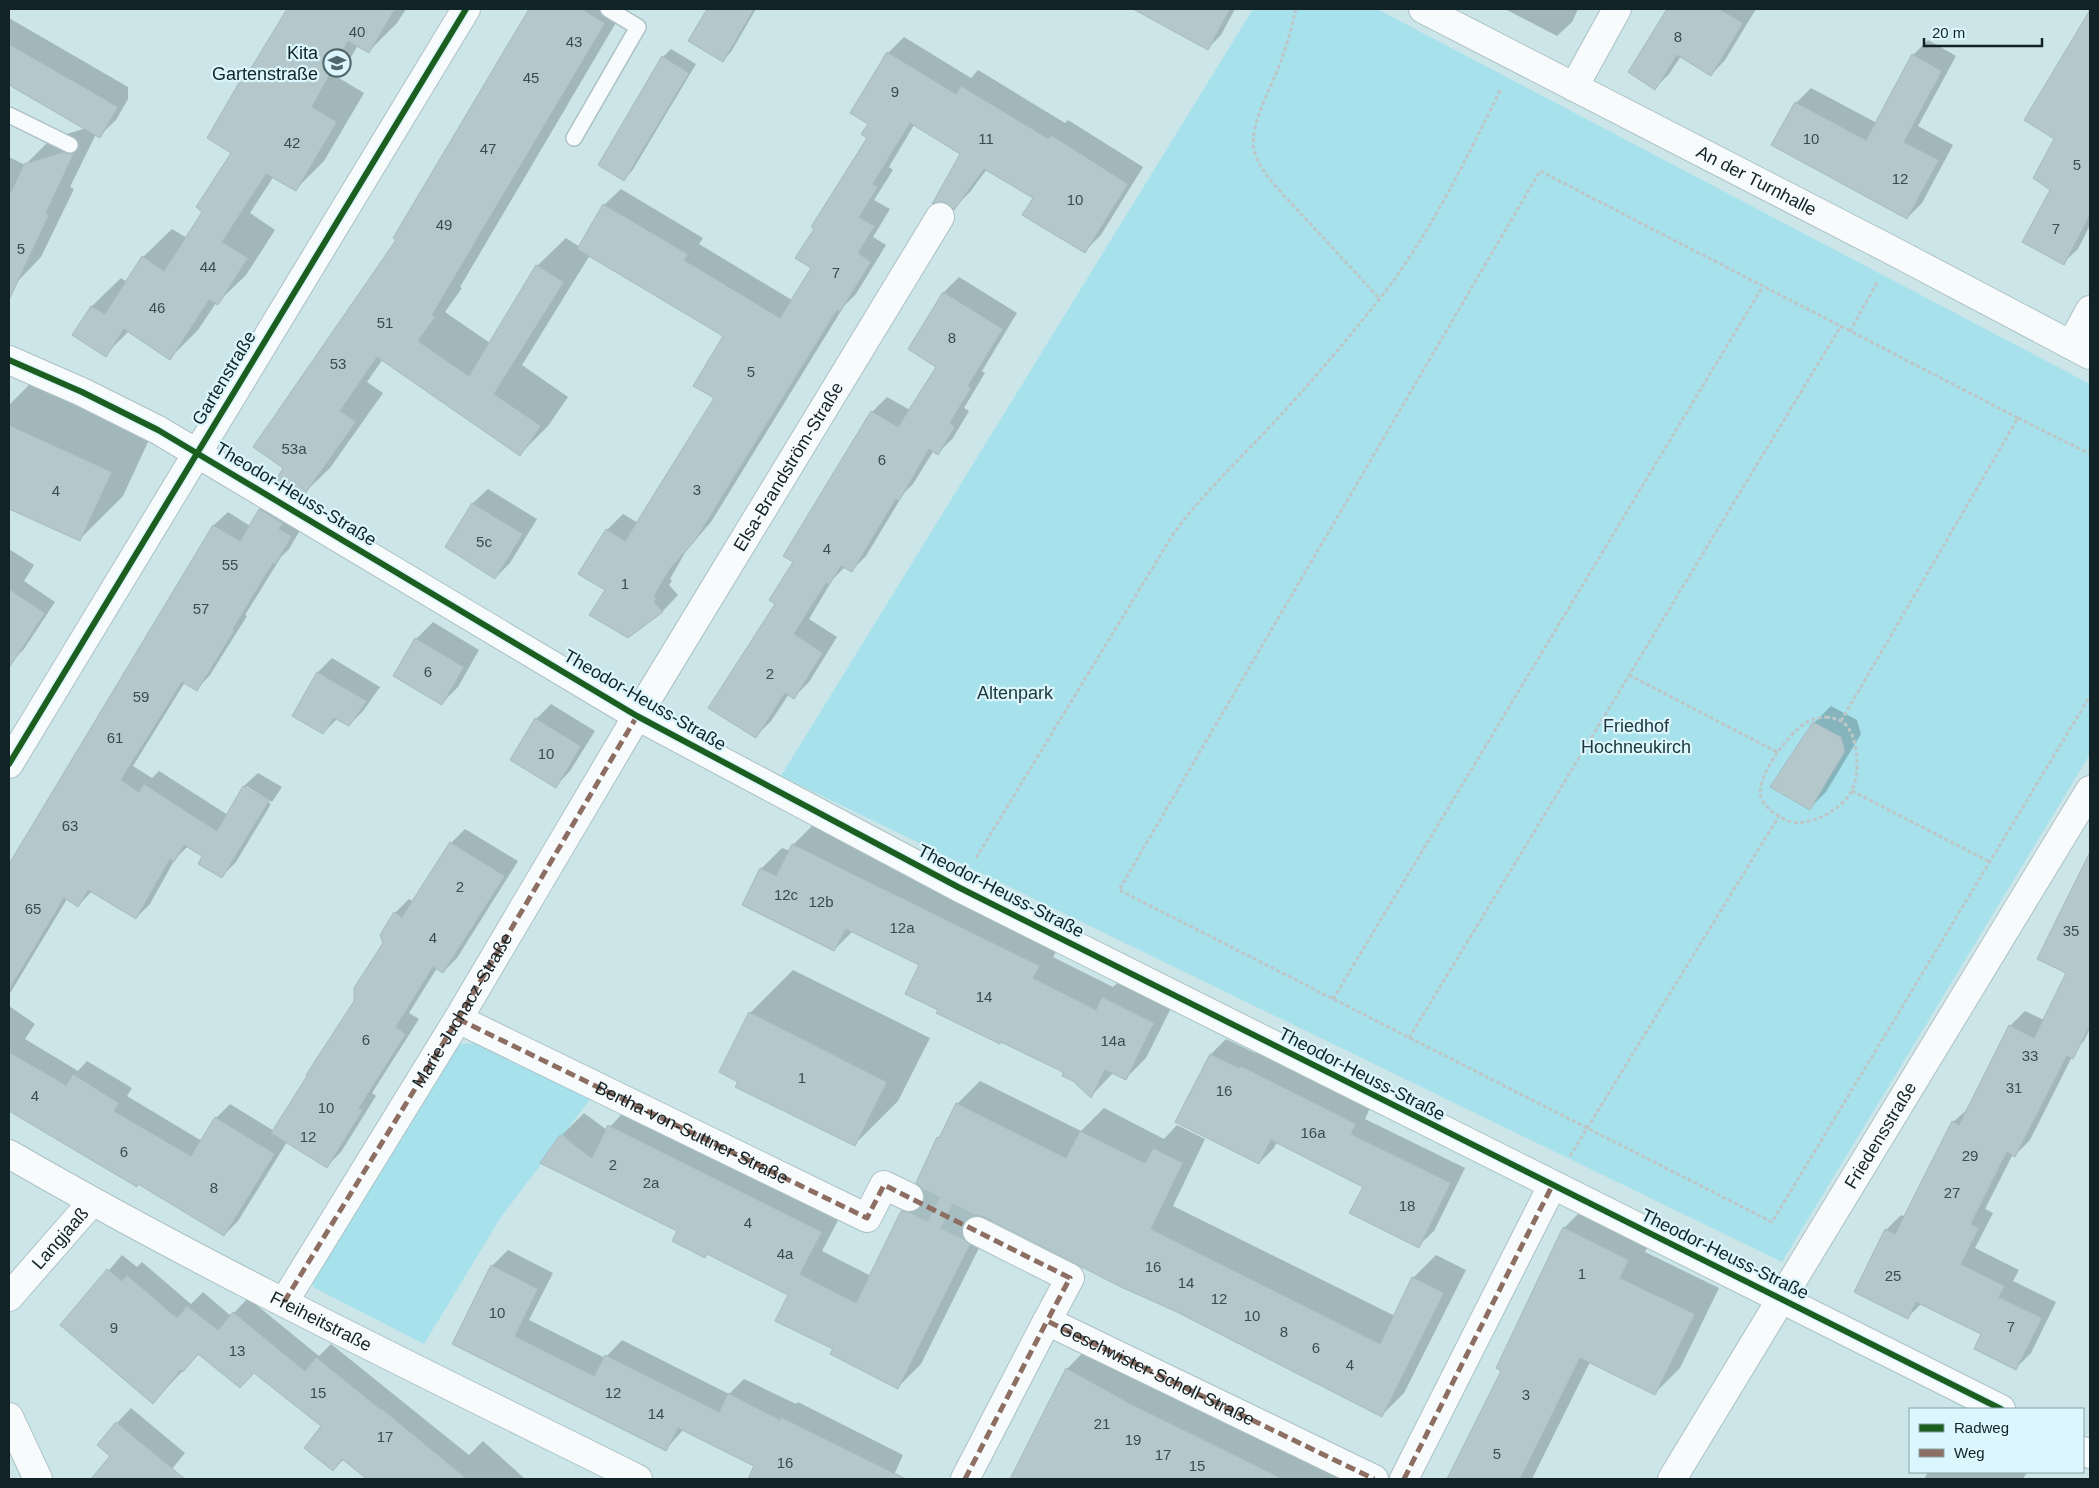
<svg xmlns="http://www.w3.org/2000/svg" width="2099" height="1488" viewBox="0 0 2099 1488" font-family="Helvetica,sans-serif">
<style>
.green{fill:#a7e2ec}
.shadow{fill:#0003}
.building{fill:#b4c8cc;stroke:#a6babe}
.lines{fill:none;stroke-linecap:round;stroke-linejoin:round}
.street-tunnel{stroke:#a6bec2;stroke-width:28;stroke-dasharray:28 14;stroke-linecap:butt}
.lane-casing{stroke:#adc1c5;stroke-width:18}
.street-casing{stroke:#adc1c5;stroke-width:30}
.path{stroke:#bdc6c7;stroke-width:3;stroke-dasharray:4 2.5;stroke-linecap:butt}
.lane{stroke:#f7fbfc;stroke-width:15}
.street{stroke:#f7fbfc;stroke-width:28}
.quiet{stroke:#8d6e63;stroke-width:5;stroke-dasharray:10 5;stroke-linecap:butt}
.cycleway-casing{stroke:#dbf6fc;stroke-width:9}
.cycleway{stroke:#1b5e20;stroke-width:6}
.labels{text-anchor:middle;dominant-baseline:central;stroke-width:4.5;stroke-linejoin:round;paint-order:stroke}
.number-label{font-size:15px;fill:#3a4c50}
.poi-label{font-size:18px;fill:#112327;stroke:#dbf6fc;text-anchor:end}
.street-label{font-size:18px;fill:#112327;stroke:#dbf6fc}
.park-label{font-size:18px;fill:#20383d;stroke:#dbf6fc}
</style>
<rect width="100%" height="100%" fill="#cbe5e9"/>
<!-- green -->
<path class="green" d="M1253,9H1377L2090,384V754L1782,1262L781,776Z
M482,1043L591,1098L501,1217L424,1344L313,1287L315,1267L444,1055L461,1044Z"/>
<!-- shadow -->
<path class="shadow" d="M289,9H406L397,23L369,51L358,45L339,78L364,93L324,161L296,189L274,176L250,213L275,230L246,275L217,303H216L198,330L170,358L129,331L105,355L74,335L92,306L121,278L127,282L143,257L172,229L187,238L204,211L233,152L248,70L256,62Z
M530,9H624L460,287L462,288L445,312L490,343L537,266L566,238L580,247L604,205L621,189L703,238L699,244L792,300L812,267L869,137L870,124L888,53L904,37L971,78L978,70L1065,123L1068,120L1143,167L1101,235L1084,252L1034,198L987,169L970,192L954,208L961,154L914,125L889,167L893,170L874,200L890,209L873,237L886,245L856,294L844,306L711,522L686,551L670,579L672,581L669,585L678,595L662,612L607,590V530L623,514L638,523L715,398L725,336L590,255L522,365L568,397L548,426L520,454L383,359L367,382L383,393L330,468L301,496L398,240L395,238Z
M717,9H756L731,52L723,60L696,44Z
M1142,9H1235L1221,35L1208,48L1140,12Z
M1505,9H1578L1572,22L1557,36Z
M1668,9H1756L1725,60L1711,75L1681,56L1669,74L1655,88L1629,72Z
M9,18L128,87V99L116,120L99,136L96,134L70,187L74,189L41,257L16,283L9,279V157L25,165L51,139L86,128L9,83Z
M2090,20V104L2084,114L2090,118V225L2078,249L2063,263L2052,190L2056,138L2079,31Z
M1928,40L1956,56L1918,126L1953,145L1922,203L1907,218L1796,103L1811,88L1877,123L1913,55Z
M671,49L696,64L632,171L624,179L663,57Z
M959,277L1017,313L982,371L985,373L964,408L969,411L953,438L938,453L934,450L913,484L904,493L866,556L851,571L845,567L833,579L809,619L837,637L809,682L794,697L789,694L771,721L756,736L777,603L794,561L785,556L872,412L887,397L910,410L938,366L909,349L944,292Z
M38,376L154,429L123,496L80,539L9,507V405Z
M488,489L537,519L510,563L495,578L447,547L473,503Z
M274,496L305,522L289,549L281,557L245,615L247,616L210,675L197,689L185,682L133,766L152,778L159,771L228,815L244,786L258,773L282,787L272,802L246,786V789L271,804L236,862L222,876L204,856L188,846L175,859L150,904L136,918L92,891L78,906L67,899L9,995V864L214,525L228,512L250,526L260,509Z
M9,549L34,565L24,581L55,602L24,649L13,660L9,658Z
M433,622L479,650L458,687L442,703L416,639Z
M332,658L380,687L363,711L349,725L338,718L323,733L293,715L318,672Z
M551,704L595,731L570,771L556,786L536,719Z
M1831,706L1857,720L1861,734L1826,792L1810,808L1772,786L1814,723Z
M814,824L1060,945L1053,957L1113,987L1124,977L1174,1002L1146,1058L1125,1079L1113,1073L1091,1096L1065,1072L940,1009L921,965L853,931L834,950L761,869L782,848L790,851L793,845Z
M465,829L518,861L457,958L443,972L437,968L409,1013L419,1019L372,1093L376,1096L341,1152L327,1166L287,1142L238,1221L224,1235L9,1104V1006L35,1024L25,1039L78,1071L87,1061L132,1088L127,1096L202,1141L216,1118L230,1104L274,1131L355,1001L384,943L381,935L395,913L409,899L414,902L451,843Z
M2086,878L2090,880V1028L2084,1041L2077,1047L2030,1140L2015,1155L2013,1154L1985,1209L1993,1213L1975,1248L2019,1270L2013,1281L2056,1302L2031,1353L2016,1368L1983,1333L1922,1303L1908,1317L1886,1230L1901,1215L1905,1217L1953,1122L1969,1108L2010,1026L2025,1011L2044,1020L2068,972Z
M793,970L930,1038L898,1101L854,1145L739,1081L750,1013Z
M1226,1039L1255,1053L1257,1051L1370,1108L1365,1119L1465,1168L1434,1231L1418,1246L1364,1186L1277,1142L1274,1148L1259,1163L1177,1122L1211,1054Z
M980,1081L1081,1131L1104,1108L1164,1139L1177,1125L1205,1139L1173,1206L1395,1316L1413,1278L1436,1255L1466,1270L1404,1393L1381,1416L1176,1310L993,1220L921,1364L898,1387L834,1348L790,1294L678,1230L562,1135L584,1113L607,1130L632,1103L844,1209L822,1251L871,1276L902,1211L924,1190L938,1138L943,1132L957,1104Z
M1590,1202L1654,1235L1645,1252L1719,1288L1680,1368L1654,1394L1590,1362L1532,1479H1449L1503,1370L1564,1228Z
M508,1250L553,1273L529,1320L605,1358L622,1340L729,1394L744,1379L796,1404L798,1402L903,1455L892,1479H749L756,1466L684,1429L665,1450L453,1343L492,1266Z
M122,1255L137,1267L142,1262L191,1304L203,1292L231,1316L248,1298L319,1356L331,1344L469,1455L483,1441L525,1479H369L344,1459L333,1470L323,1426L255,1372L240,1387L200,1353L153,1402L62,1325Z
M1092,1343L1348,1459L1388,1479H1146L1105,1458L1085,1479H1011L1067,1369Z
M131,1408L185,1453L164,1479H93L112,1456L117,1423Z
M1928,1472H2027L2023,1479H1924Z"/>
<!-- building -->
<path class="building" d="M287,9H395L369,53L348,41L312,107L337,122L296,191L266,174L222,242L248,258L218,305L209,300L170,360L124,329L106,357L72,335L91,306L105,314L142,256L164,271L202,212L196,207L231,153L207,138L247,69L250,70Z
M529,9H582L605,23L432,315L435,317L418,341L469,376L536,265L564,282L494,394L541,426L520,456L377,357L340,411L356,422L302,498L275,482L283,468L253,447L396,240L393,238Z
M707,9H754L723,62L688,41Z
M1133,9H1230L1208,50Z
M1667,9H1719L1743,23L1711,76L1677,55L1655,90L1628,72Z
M2090,10V215L2064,265L2022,242L2050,190L2033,178L2054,139L2024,120Z
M9,44L118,107L100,138L9,85Z
M887,52L956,94L961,86L1049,139L1051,135L1128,184L1085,253L1022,215L1033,198L984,169L954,210L948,204L941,201L932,204L960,154L910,123L873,184L878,187L859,217L875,226L858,253L871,262L840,312L837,310L696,539L670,569L654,596L657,598L654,602L663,612L628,638L589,615L605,590L578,574L606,529L625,541L714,398L693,386L723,336L577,249L603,204L688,254L684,260L780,318L811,268L795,258L814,229L811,227L867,138L861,134L868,124L850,113Z
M1912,54L1942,71L1904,142L1939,160L1907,219L1771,145L1795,102L1866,140Z
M662,56L689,73L624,181L598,165Z
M63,152L70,154L74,153L46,213L49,215L9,300V196L24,164Z
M943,292L1003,329L968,386L971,388L950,423L955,427L938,455L929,449L899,501L896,499L852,572L841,566L829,585L826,583L794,634L823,653L794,699L785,693L756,738L708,708L775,604L769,600L793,562L783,556L871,411L898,427L936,367L908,349Z
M9,425L112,472L80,541L9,509Z
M472,503L523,534L495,579L445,547Z
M259,509L283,523L279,529L292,536L275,565L273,563L233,629L234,631L197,691L182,682L121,780L139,792L144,784L217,831L243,786L269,801L222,878L198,864L202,856L184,845L174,862L170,859L136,919L88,890L78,907L64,898L9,990V864L213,525L240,541Z
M9,589L45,613L9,668Z
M415,638L464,667L442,705L393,676Z
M317,672L367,701L349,726L334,718L323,734L292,716Z
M535,718L581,746L556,788L510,760Z
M1813,722L1841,737L1845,751L1810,810L1770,787Z
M450,842L505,876L443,973L433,967L396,1027L406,1034L359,1108L363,1110L327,1168L271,1133L307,1076L306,1075L354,1001V988L383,943L380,935L394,912L402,917Z
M792,844L1040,966L1033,978L1096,1010L1102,997L1154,1023L1126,1080L1105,1070L1091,1098L1073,1081L1062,1076L1063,1072L1001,1042L1000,1044L936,1013L938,1010L905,994L919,965L846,929L834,951L742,905L760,868L776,876Z
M2090,852V1026L2073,1059L2067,1056L2015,1157L2007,1152L1971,1224L1979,1228L1961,1264L2005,1286L1999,1297L2042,1318L2016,1370L1974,1349L1981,1334L1916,1302L1908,1319L1854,1292L1885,1229L1895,1234L1952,1121L1959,1125L2009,1025L2034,1038L2066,973L2037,959Z
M749,1012L887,1082L855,1146L735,1087L738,1082L719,1072Z
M9,1052L66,1085L73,1074L119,1103L114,1111L191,1156L215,1117L275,1154L224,1236L138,1184L137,1187L9,1111Z
M1210,1054L1239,1068L1241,1066L1356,1124L1351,1134L1451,1183L1419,1248L1349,1213L1363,1187L1271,1140L1259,1164L1175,1122Z
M956,1103L1066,1158L1080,1131L1145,1163L1153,1148L1183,1163L1151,1229L1380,1344L1412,1277L1444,1293L1382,1417L1175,1311L1121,1287L984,1217L977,1215L968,1218L963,1224L961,1232L964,1239L970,1245L898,1389L830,1354L833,1349L775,1321L788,1295L707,1254L705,1258L672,1241L677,1231L540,1163L560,1135L592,1158L608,1125L822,1232L800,1274L856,1303L901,1211L911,1212L917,1210L923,1204L924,1195L922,1188L916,1183L937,1137L939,1138Z
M1563,1227L1629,1260L1620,1278L1695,1314L1655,1395L1580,1358L1520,1479H1447L1501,1371L1496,1368Z
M491,1265L538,1289L515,1336L594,1376L605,1355L719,1412L728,1393L780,1420L781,1417L906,1479H748L754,1466L678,1428L666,1451L452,1344Z
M107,1269L122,1281L127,1275L177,1318L187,1306L218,1330L233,1312L305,1371L316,1357L380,1409L381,1408L467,1479H367L342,1459L333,1471L304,1448L321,1426L254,1373L240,1388L198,1354L183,1372L181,1370L153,1404L60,1325Z
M1066,1368L1131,1404L1283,1479H1010Z
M116,1422L185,1479H91L110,1456L97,1445Z"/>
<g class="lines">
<!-- street-tunnel -->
<path class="street-tunnel" d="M909,1197L977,1231"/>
<!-- lane casing -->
<g class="lane-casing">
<path id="lane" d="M9,115L70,145
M574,138L638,27L608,9"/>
</g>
<!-- street casing -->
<g class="street-casing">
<g id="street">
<path id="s1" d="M1423,9L1895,252L2090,355"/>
<path d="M1574,87L1617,9"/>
<path d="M2071,345L2090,310"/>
<path d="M9,360L82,392L158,430L637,716L958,887L2001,1409"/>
<path d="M9,764L466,9"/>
<path id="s2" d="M458,1019L867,1218L884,1185L909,1197"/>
<path id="s3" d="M9,1154C213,1272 427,1374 638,1479"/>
<path d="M977,1231L1070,1278L1047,1321"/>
<path id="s4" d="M9,1297L92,1202"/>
<path id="s5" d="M284,1302L458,1019L637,716L940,217"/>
<path d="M9,1417L38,1479"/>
<path d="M2083,1451L2090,1454"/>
<path d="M965,1479L1047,1321L1374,1479"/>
<path d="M1404,1479L1552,1186"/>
<path id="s6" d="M1672,1479L2090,790"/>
</g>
</g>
<!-- path -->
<path class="path" d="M1296,9C1292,25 1288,42 1282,58C1274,84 1249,122 1254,150C1258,166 1268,177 1278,189L1380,299
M1850,331L1540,171L1119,890L1772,1222L2090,696
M2018,418L2090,454
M1629,675L1777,752
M1826,717C1831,718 1836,718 1841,721C1859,731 1861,775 1851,792C1844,804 1832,812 1819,818C1808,822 1797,825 1786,820C1776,815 1764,807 1761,797C1755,777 1789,734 1804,724C1811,719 1818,718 1826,717Z
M1841,721L2018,418L1850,331L1878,281
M1852,791L1990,862
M976,858L1172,536C1198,499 1231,468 1262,435C1303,392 1341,347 1378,301C1429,237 1465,161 1501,89
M1333,999L1763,286
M1409,1038L1841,326
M1570,1156L1779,816"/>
<!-- lane -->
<use href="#lane" class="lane"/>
<!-- street -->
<use href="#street" class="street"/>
<!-- quiet -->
<g class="quiet">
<path d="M458,1019L867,1218L884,1185L1070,1278L1047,1321"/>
<path d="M284,1302L458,1019L637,716"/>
<path id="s7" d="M965,1479L1047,1321L1374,1479"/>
<path d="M1404,1479L1552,1186"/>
</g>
<!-- cycleway casing -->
<g class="cycleway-casing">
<path id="cycleway" d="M9,360L82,392L158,430L637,716L958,887L2001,1409
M9,764L466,9"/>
</g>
<!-- cycleway -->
<use href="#cycleway" class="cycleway"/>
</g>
<!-- icons -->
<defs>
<g id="school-ring" transform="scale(1.4375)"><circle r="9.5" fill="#dbf6fc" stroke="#52676b" stroke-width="1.5"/><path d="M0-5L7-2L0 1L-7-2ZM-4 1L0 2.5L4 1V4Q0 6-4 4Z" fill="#52676b"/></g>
</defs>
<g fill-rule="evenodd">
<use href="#school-ring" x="337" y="63"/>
</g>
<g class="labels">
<!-- number labels -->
<g class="number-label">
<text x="357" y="31">40</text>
<text x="1678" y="36">8</text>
<text x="574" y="41">43</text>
<text x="531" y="77">45</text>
<text x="895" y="91">9</text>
<text x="986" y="138">11</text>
<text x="1811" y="138">10</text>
<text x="292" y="142">42</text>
<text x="488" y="148">47</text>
<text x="2077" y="164">5</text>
<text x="1900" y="178">12</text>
<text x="1075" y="199">10</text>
<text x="444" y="224">49</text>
<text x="2056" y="228">7</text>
<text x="21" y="248">5</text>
<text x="208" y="266">44</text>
<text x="836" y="272">7</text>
<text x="157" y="307">46</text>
<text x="385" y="322">51</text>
<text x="952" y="337">8</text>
<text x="338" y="363">53</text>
<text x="751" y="371">5</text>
<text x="294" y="448">53a</text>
<text x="882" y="459">6</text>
<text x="697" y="489">3</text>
<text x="56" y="490">4</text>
<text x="484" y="541">5c</text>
<text x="827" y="548">4</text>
<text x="230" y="564">55</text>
<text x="625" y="583">1</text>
<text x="201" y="608">57</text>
<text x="428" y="671">6</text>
<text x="770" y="673">2</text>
<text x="141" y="696">59</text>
<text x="115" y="737">61</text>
<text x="546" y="753">10</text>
<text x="70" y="825">63</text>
<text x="460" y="886">2</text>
<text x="786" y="894">12c</text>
<text x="821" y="901">12b</text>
<text x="33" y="908">65</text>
<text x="902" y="927">12a</text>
<text x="2071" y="930">35</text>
<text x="433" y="937">4</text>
<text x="984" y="996">14</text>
<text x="366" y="1039">6</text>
<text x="1113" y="1040">14a</text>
<text x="2030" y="1055">33</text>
<text x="802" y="1077">1</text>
<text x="2014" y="1087">31</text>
<text x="1224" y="1090">16</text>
<text x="35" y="1095">4</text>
<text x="326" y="1107">10</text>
<text x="1313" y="1132">16a</text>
<text x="308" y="1136">12</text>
<text x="124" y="1151">6</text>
<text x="1970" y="1155">29</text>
<text x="613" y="1164">2</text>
<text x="651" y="1182">2a</text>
<text x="214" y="1187">8</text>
<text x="1952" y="1192">27</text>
<text x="1407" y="1205">18</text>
<text x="748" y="1222">4</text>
<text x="785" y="1253">4a</text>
<text x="1153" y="1266">16</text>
<text x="1582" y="1273">1</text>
<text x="1893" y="1275">25</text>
<text x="1186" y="1282">14</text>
<text x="1219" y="1298">12</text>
<text x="497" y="1312">10</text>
<text x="1252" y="1315">10</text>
<text x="2011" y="1326">7</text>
<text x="114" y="1327">9</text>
<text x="1284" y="1331">8</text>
<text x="1316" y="1347">6</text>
<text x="237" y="1350">13</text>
<text x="1350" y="1364">4</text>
<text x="318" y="1392">15</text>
<text x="613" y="1392">12</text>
<text x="1526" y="1394">3</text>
<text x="656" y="1413">14</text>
<text x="1102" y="1423">21</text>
<text x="385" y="1436">17</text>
<text x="1133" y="1439">19</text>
<text x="1497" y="1453">5</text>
<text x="1163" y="1454">17</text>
<text x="785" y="1462">16</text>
<text x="1197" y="1465">15</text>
</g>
<!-- poi labels -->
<g class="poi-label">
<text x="318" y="53">Kita<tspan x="318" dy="21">Gartenstraße</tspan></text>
</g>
<!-- street labels -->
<g class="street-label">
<text stroke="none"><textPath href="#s1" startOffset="375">An der Turnhalle</textPath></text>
<text transform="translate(224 378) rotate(-59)">Gartenstraße</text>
<text stroke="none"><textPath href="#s5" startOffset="976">Elsa-Brandström-Straße</textPath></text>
<text transform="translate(296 494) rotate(31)">Theodor-Heuss-Straße</text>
<text transform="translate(645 700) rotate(30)">Theodor-Heuss-Straße</text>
<text transform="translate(1001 891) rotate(27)">Theodor-Heuss-Straße</text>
<text stroke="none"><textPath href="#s5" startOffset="342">Marie-Juchacz-Straße</textPath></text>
<text transform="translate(1362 1074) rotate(27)">Theodor-Heuss-Straße</text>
<text stroke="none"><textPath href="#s2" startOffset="260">Bertha-von-Suttner-Straße</textPath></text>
<text stroke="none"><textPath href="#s6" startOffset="402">Friedensstraße</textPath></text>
<text stroke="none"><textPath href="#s4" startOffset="78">Langjaaß</textPath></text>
<text transform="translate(1725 1254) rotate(26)">Theodor-Heuss-Straße</text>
<text stroke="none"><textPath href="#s3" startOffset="354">Freiheitstraße</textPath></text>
<text stroke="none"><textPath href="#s7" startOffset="300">Geschwister-Scholl-Straße</textPath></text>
</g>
<!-- park labels -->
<g class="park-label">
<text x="1015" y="693">Altenpark</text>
<text x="1636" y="726">Friedhof<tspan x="1636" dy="21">Hochneukirch</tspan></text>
</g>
</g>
<!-- border -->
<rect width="2099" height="1488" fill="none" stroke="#112327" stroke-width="20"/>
<!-- legend -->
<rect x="1909" y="1408" width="175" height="65" fill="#dbf6fc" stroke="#8aa2a7"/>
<rect x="1919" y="1424" width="25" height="8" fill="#1b5e20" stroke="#8aa2a7"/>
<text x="1954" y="1433" font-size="15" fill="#112327">Radweg</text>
<rect x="1919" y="1449" width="25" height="8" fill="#8d6e63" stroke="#8aa2a7"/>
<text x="1954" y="1458" font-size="15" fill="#112327">Weg</text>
<!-- scale -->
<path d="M1924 38v8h118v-8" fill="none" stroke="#112327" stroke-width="2.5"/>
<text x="1932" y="38" font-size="15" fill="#112327" stroke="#dbf6fc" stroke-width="4" paint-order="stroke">20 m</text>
</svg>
